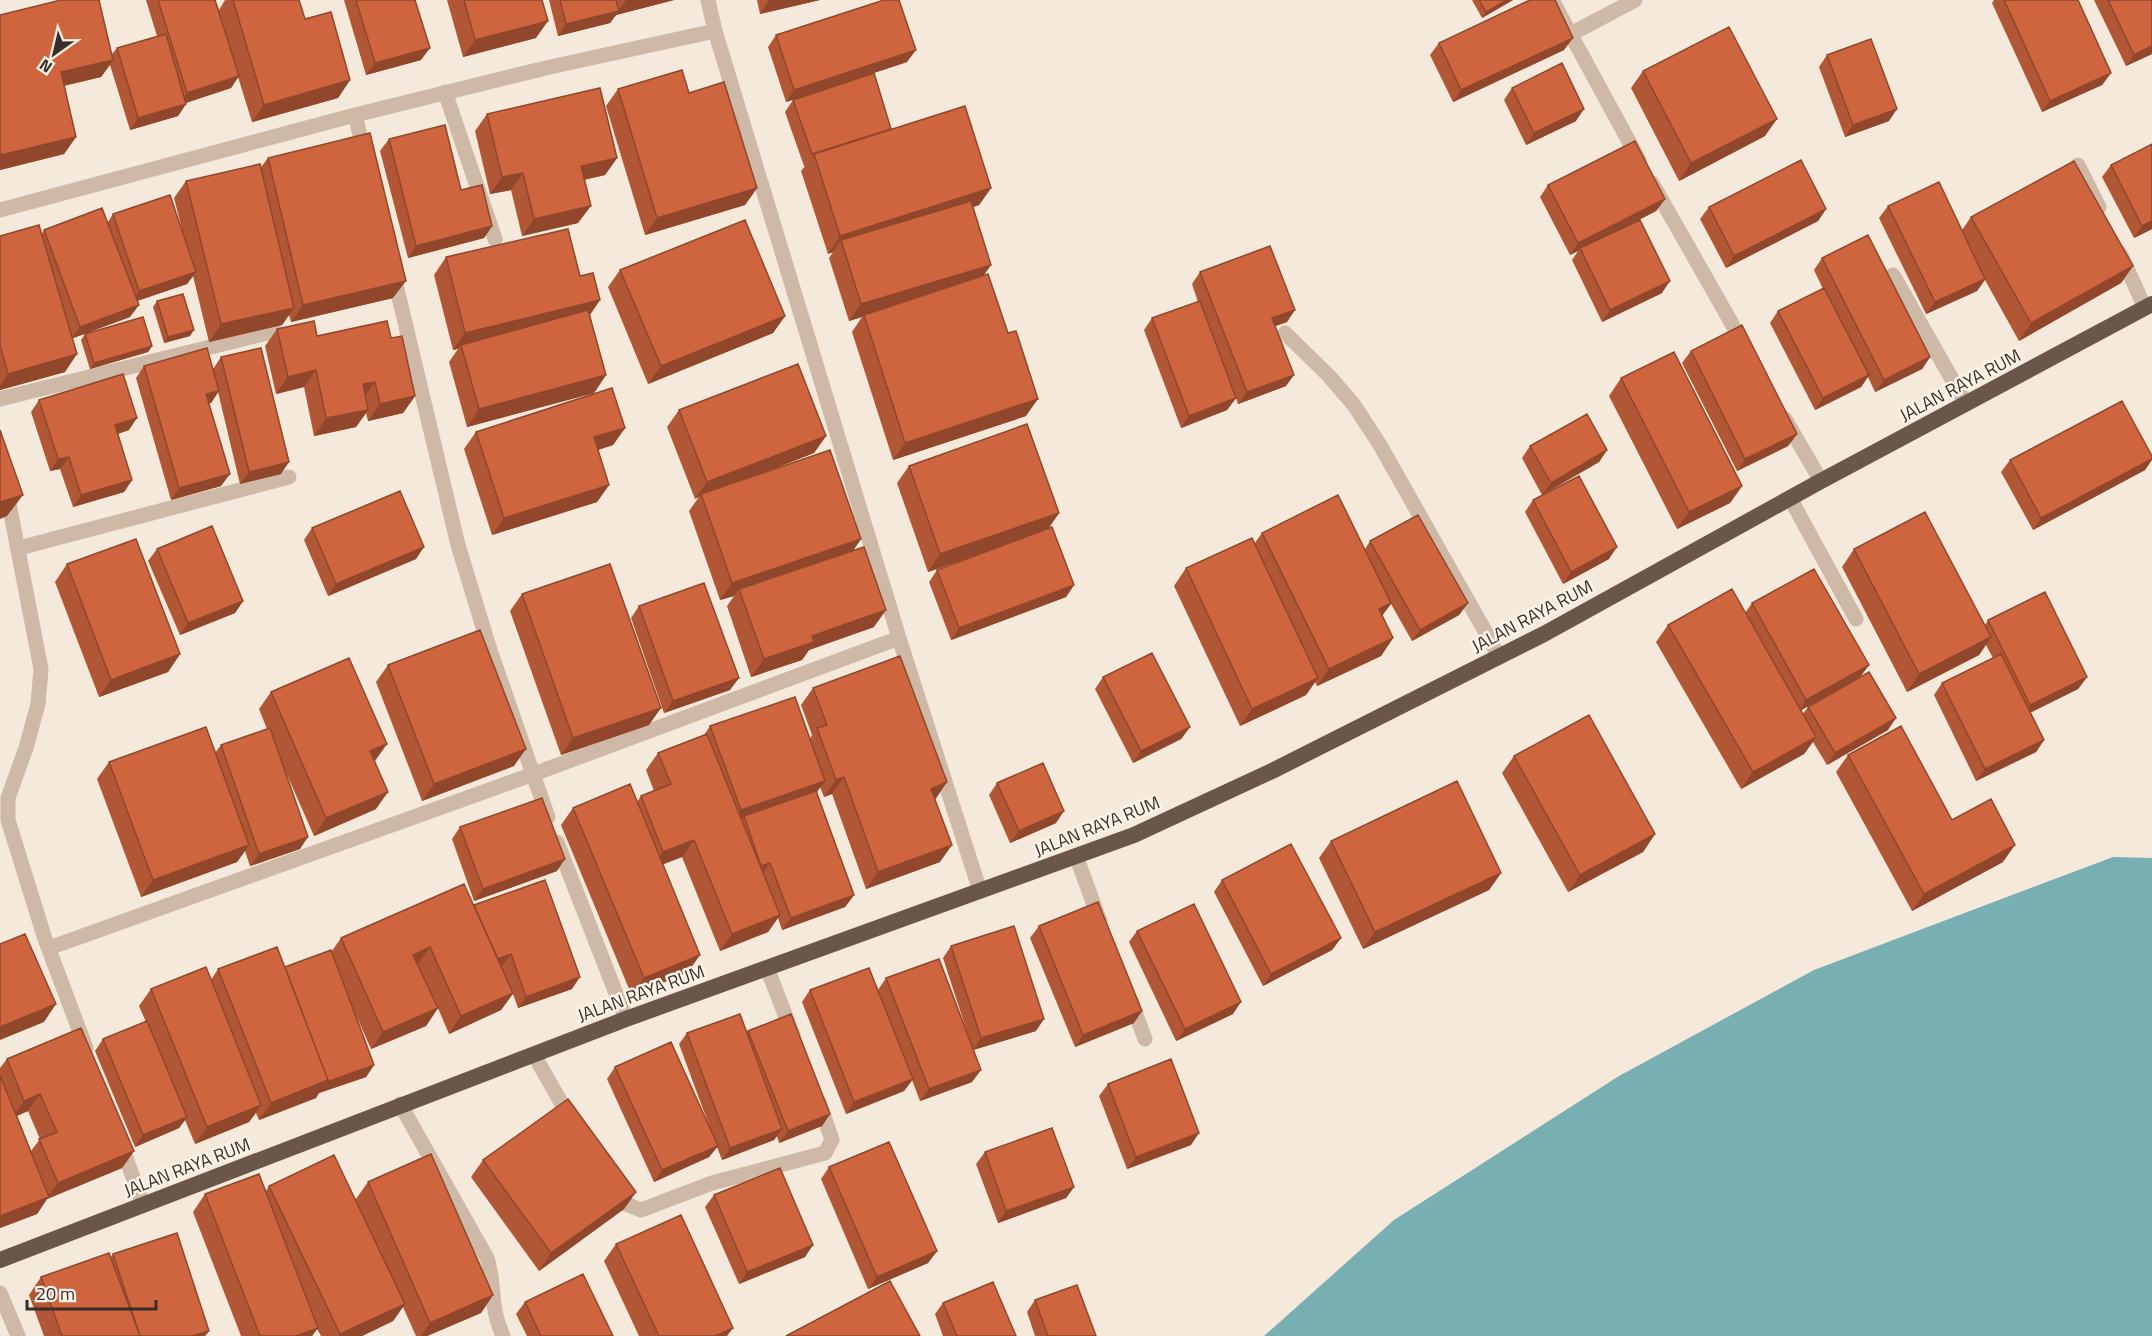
<svg xmlns="http://www.w3.org/2000/svg" width="2152" height="1336" viewBox="0 0 2152 1336" font-family="'Titillium Web',sans-serif">
<style>
.water{fill:#78afb3}
.lines{fill:none;stroke-linecap:round;stroke-linejoin:round}
.minor{stroke:#cdb9a6;stroke-width:15}
.tertiary{stroke:#cdb9a6;stroke-width:15}
.trunk{stroke:#6a564a;stroke-width:16}
.wall{fill:#b25735;fill-rule:evenodd}
.shaded-wall{fill:#91472b}
.building{fill:#cf653e;stroke:#91472b;stroke-width:1.5}
.labels{text-anchor:middle;dominant-baseline:central;stroke-width:5;stroke-linejoin:round;paint-order:stroke}
.street-label{font-size:18px;fill:#382d27;stroke:#fbf3e8}
</style>
<rect width="100%" height="100%" fill="#f4e9db"/>
<!-- water -->
<path class="water" d="M2113,857L2152,858V1336H1264L1394,1220L1619,1076L1814,970Z"/>
<g class="lines">
<!-- minor -->
<path class="minor" d="M708,0L715,31
M1552,0L1639,160
M1569,35L1635,0
M445,92L495,239
M355,115L365,155
M2078,165L2099,207
M1652,183L1744,345
M2120,253L2145,308
M393,272L458,545L490,650L548,817
M1893,275L1966,404
M1285,333L1329,376L1354,405L1380,445L1499,656
M0,399L275,331
M1785,419L1821,481
M0,457L41,669L38,704L26,748L8,798V820L45,939L86,1048
M1790,498L1856,619
M19,548L289,477
M557,842L626,1019
M1076,856L1100,921
M49,948L531,775L899,638
M767,968L793,1035
M1130,999L1145,1039
M534,1055L571,1120
M400,1104L487,1258C496,1286 489,1306 503,1336
M121,1144L143,1205
M613,1193L626,1204L641,1210L712,1183L825,1153L832,1140L819,1102
M0,1293L18,1336"/>
<!-- tertiary -->
<path class="tertiary" d="M0,210L355,115L550,67L715,31L899,638L980,891"/>
<!-- trunk -->
<path class="trunk" d="M0,1260L626,1019L1134,835L1272,771L1544,634L1821,481L2152,304"/>
</g>
<!-- wall -->
<path class="wall" d="M146,0H215L219,10L225,0H299L305,19L350,80L338,98L252,122L238,77L231,88L186,103V104L178,116L130,130L110,65L101,77L64,86L76,137L64,154L0,170V15L112,54L117,48L157,36Z
M344,0H415L421,60L366,75Z
M447,0H542L536,38L463,57Z
M549,0H674L616,15L610,23L558,36Z
M757,0H820L760,14Z
M1472,0H1513L1482,18Z
M1994,0H2078L2111,73L2102,85L2042,112L1992,3Z
M2094,0H2152V54L2126,66Z
M776,35L907,62L786,102L768,47Z
M1439,43L1564,50L1453,102L1430,55Z
M1827,55L1889,121L1845,137L1819,67Z
M1643,71L1765,136L1679,181L1631,88Z
M1512,88L1576,121L1526,145L1504,100Z
M618,89L689,93L757,188L745,205L645,235L606,106Z
M793,100L891,129L991,188L979,205L973,207L991,265L983,276L1026,416L893,460L852,332L862,317L849,321L829,258L833,252L828,254L801,171L805,166H804L785,112Z
M487,114L617,158L605,175L584,180L578,223L522,236L511,190L490,194L475,131Z
M389,139L461,190L492,226L484,238L408,258L380,151Z
M2152,144V229L2134,238L2102,177L2111,165Z
M268,158L393,298L291,322L289,315L282,325L209,342L193,276L187,284L137,301L130,317L72,338L65,372L0,390V236L42,234L44,230L108,222L113,214L182,229L174,198L186,181L261,167Z
M1548,185L1665,199L1656,211L1627,226L1662,293L1602,322L1572,260L1578,251L1570,255L1540,197Z
M1888,206L1962,230L1971,217L2133,266L2121,283L2019,341L1985,280L1977,291L1926,314L1879,218Z
M1709,207L1826,209L1818,221L1726,268L1700,219Z
M446,257L590,315L606,375L594,393L467,427L449,362L458,349L453,350L434,275Z
M1822,258L1930,357L1922,369L1875,392L1868,377L1861,387L1815,410L1770,323L1778,311L1823,289L1814,270Z
M620,270L785,316L773,333L648,384L608,287Z
M1200,272L1287,322L1275,326L1286,386L1238,404L1236,398L1227,410L1181,428L1144,330L1152,318L1198,302L1192,284Z
M157,301L190,336L164,343L153,307Z
M277,329L317,336L391,338L415,396L403,413L368,421L366,413L356,427L314,436L304,387L276,394L265,346Z
M85,334L152,346L148,352L90,369L81,340Z
M1691,351L1797,434L1788,446L1737,471L1682,363Z
M221,357L281,474L240,484L218,392L211,403H209L221,486L171,500L136,378L144,366L213,369Z
M1621,378L1742,486L1730,503L1677,529L1609,396Z
M39,400L129,430L118,434L132,480L124,492L73,507L60,469L50,471L31,412Z
M679,410L826,436L814,453L758,475L853,551L874,627L809,650L802,660L751,677L727,606L734,596L720,600L689,511L699,497L695,499L667,427Z
M625,428L613,445L598,450L609,485L597,502L492,535L464,449L476,432Z
M1530,446L1607,450L1599,462L1542,495L1522,458Z
M2152,456V460L2145,470L2033,530L2001,472L2010,460Z
M909,466L1059,513L1049,528L1074,585L1066,597L951,640L929,582L937,570L995,548L928,572L897,483Z
M1533,500L1609,559L1563,584L1525,512Z
M312,528L416,559L328,596L304,540Z
M1262,533L1365,549L1370,541L1468,603L1459,615L1412,641L1391,604L1382,616L1393,638L1381,656L1317,686L1315,682L1306,695L1240,726L1174,586L1186,568L1255,543Z
M157,549L243,601L235,613L180,635L148,561Z
M1854,549L1985,625L1988,620L2087,677L2078,689L2030,713L2044,740L2036,752L1976,781L1934,695L1942,683L1993,658L1986,645L1979,655L1907,692L1842,567Z
M67,564L180,654L168,672L99,697L55,582Z
M522,594L649,725L561,755L510,611Z
M1752,603L1869,665L1860,677L1801,710L1803,714L1808,707L1888,730L1827,765L1813,742L1804,754L1741,789L1656,642L1668,625L1745,613Z
M639,606L730,690L664,713L631,618Z
M388,665L514,766L422,801L376,682Z
M1103,677L1190,727L1181,739L1133,763L1095,689Z
M813,688L935,800L940,862L866,889L832,794L824,797L820,787L817,792L854,895L845,907L782,930L778,918L768,932L720,951L682,857L663,864L688,972L632,996L561,825L573,808L637,802L641,796L654,791L646,770L658,753L704,735L710,726L810,739L812,735L801,705Z
M271,692L375,761L376,809L314,836L284,768L300,849L250,866L245,851L237,862L141,897L97,779L109,762L215,753L221,745L267,729L259,709Z
M1848,755L1952,820L2003,862L1912,911L1836,772Z
M1514,756L1655,834L1643,852L1568,892L1502,773Z
M997,783L1056,823L1010,843L989,795Z
M460,827L557,871L474,901L452,839Z
M1331,841L1501,873L1489,890L1363,949L1319,858Z
M1222,880L1341,938L1332,950L1263,986L1214,892Z
M474,906L572,989L518,1008L513,994L501,1010L449,1034L438,1008L426,1026L371,1049L355,1013L374,1065L366,1077L319,1093L316,1098L259,1120L256,1113L249,1122L195,1144L185,1120L179,1128L135,1147L95,1051L103,1039L146,1022L139,1006L151,989L211,980L218,969L284,967L332,951L341,938Z
M1039,926L1134,1023L1075,1047L1030,938Z
M1137,931L1233,1014L1176,1041L1129,942Z
M951,946L1036,1031L973,1050L972,1082L920,1101L912,1080L904,1091L846,1114L802,1002L810,990L892,1028L878,990L886,978L970,1041L943,958Z
M748,1031L830,1114L822,1126L779,1143L777,1136L774,1140L722,1160L717,1147L709,1157L654,1182L607,1079L615,1067L710,1128L679,1044L687,1033H747Z
M7,1059L134,1151L122,1168L47,1199L37,1214L0,1228V1068ZM28,1111L40,1139L31,1151L17,1116Z
M1108,1084L1191,1145L1127,1169L1099,1096Z
M985,1152L1074,1187L1066,1198L998,1223L976,1164Z
M483,1160L636,1192L624,1209L539,1271L471,1177Z
M829,1167L937,1251L928,1263L868,1289L821,1179Z
M368,1182L493,1295L481,1313L427,1336H416L403,1307L393,1321L362,1336H321L317,1329L312,1336H241L193,1212L205,1194L266,1191L269,1186L356,1199Z
M714,1195L805,1257L739,1284L705,1207Z
M616,1244L727,1336H639L604,1261Z
M113,1254L209,1331L205,1336H44L29,1295L41,1277L111,1257Z
M1035,1300L1096,1336H1035L1027,1312Z
M525,1302L613,1336H527L516,1314Z
M943,1303L1016,1336H943L935,1314Z"/>
<!-- shaded-wall -->
<path class="shaded-wall" d="M626,0H674L616,15L610,23L558,36L566,24L618,11Z
M769,0H820L760,14Z
M1507,0H1513L1482,18L1486,12Z
M548,21L536,38L463,57L475,40Z
M1573,38L1564,50L1453,102L1461,90Z
M2152,46V54L2126,66L2134,55Z
M430,48L421,60L366,75L375,63Z
M916,50L907,62L786,102L794,90Z
M113,60L101,77L49,89L61,72Z
M2111,73L2102,85L2042,112L2050,101Z
M239,76L231,88L179,105L187,93Z
M350,80L338,98L252,122L264,105Z
M186,104L178,116L130,130L138,118Z
M1584,109L1576,121L1526,145L1534,133Z
M1897,109L1889,121L1845,137L1853,125Z
M1777,119L1765,136L1679,181L1691,163Z
M76,137L64,154L0,170V157L1,155Z
M617,158L605,175L569,183L581,166Z
M523,173L511,190L490,194L502,177Z
M757,188L745,205L645,235L657,218Z
M991,188L979,205L844,249L841,240L833,252L828,254L840,236Z
M1665,199L1656,211L1581,250L1580,248L1578,251L1570,255L1578,243Z
M591,206L578,223L522,236L534,219Z
M1826,209L1818,221L1726,268L1734,256Z
M2152,221V229L2134,238L2142,226Z
M492,226L484,238L408,258L416,246Z
M991,265L979,282L864,315L862,317L849,321L861,304Z
M2133,266L2121,283L2019,341L2031,323Z
M196,272L187,284L131,303L139,291Z
M1985,279L1977,291L1926,314L1935,302Z
M406,281L393,298L291,322L303,305Z
M1670,281L1662,293L1602,322L1610,310Z
M600,300L588,318L461,345L457,349L453,350L465,333Z
M139,305L130,317L71,339L80,327Z
M294,308L282,325L209,342L221,324Z
M1295,310L1287,322L1264,330L1272,318Z
M785,316L773,333L648,384L661,366Z
M194,330L190,336L164,343L168,337Z
M152,346L148,352L90,369L94,363Z
M77,354L65,372L0,390V386L8,374Z
M1930,357L1922,369L1875,392L1884,380Z
M316,370L304,387L276,394L288,377Z
M606,375L594,393L467,427L479,409Z
M1294,375L1286,386L1238,404L1247,392Z
M1869,375L1861,387L1815,410L1823,398Z
M375,382L363,399V384Z
M219,391L211,403L198,406L206,394Z
M415,396L403,413L368,421L380,404Z
M1236,398L1227,410L1181,428L1189,416Z
M1038,399L1026,416L893,460L905,443Z
M368,410L356,427L314,436L326,418Z
M137,418L129,430L107,437L115,425Z
M625,428L613,445L582,455L594,437Z
M1797,434L1788,446L1737,471L1745,459Z
M826,436L814,453L702,496L701,494L699,497L695,499L707,482Z
M1607,450L1599,462L1542,495L1551,483Z
M69,457L60,469L50,471L58,459Z
M2152,459L2145,470L2033,530L2041,518Z
M289,462L281,474L240,484L249,472Z
M230,474L221,486L171,500L179,488Z
M132,480L124,492L73,507L81,495Z
M609,485L597,502L492,535L504,518Z
M1742,486L1730,503L1677,529L1689,512Z
M23,495L7,516L0,519V502Z
M1059,513L1047,530L928,572L940,554Z
M861,539L849,557L739,589L734,596L720,600L732,583Z
M424,547L416,559L328,596L336,584Z
M1617,547L1609,559L1563,584L1571,572Z
M1074,585L1066,597L951,640L959,628Z
M243,601L235,613L180,635L188,623Z
M1391,603L1379,620V609Z
M1468,603L1459,615L1412,641L1420,630Z
M886,610L874,627L809,650L802,660L751,677L764,659L812,636Z
M1991,637L1979,655L1907,692L1919,674Z
M1393,638L1381,656L1317,686L1329,669Z
M180,654L168,672L99,697L111,680Z
M1869,665L1860,677L1798,712L1806,700Z
M2087,677L2078,689L2021,717L2030,705Z
M739,678L730,690L664,713L673,701Z
M1318,678L1306,695L1240,726L1252,709Z
M661,708L649,725L561,755L573,738Z
M1896,718L1888,730L1827,765L1835,753Z
M1190,727L1181,739L1133,763L1141,751Z
M1816,737L1804,754L1741,789L1753,772Z
M2044,740L2036,752L1976,781L1985,769Z
M387,744L375,761L370,751Z
M526,749L514,766L422,801L434,784Z
M844,777L832,794L824,797L836,780Z
M825,781L816,793L744,816L742,819L733,822L741,810Z
M947,782L935,800L931,789Z
M388,792L376,809L314,836L326,818Z
M1064,811L1056,823L1010,843L1019,831Z
M1655,834L1643,852L1568,892L1580,875Z
M308,837L300,849L250,866L259,854Z
M694,840L682,857L651,869L663,852Z
M249,845L237,862L141,897L153,880Z
M952,845L940,862L866,889L878,872Z
M2015,845L2003,862L1912,911L1924,894Z
M565,859L557,871L474,901L483,889Z
M770,863L762,875L753,878L761,866Z
M1501,873L1489,890L1363,949L1375,932Z
M854,895L845,907L782,930L791,918Z
M780,915L768,932L720,951L732,934Z
M1341,938L1332,950L1263,986L1271,974Z
M430,947L418,964L413,955Z
M511,954L502,966L486,972L494,960Z
M700,955L688,972L632,996L644,978Z
M580,977L572,989L518,1008L526,997Z
M513,993L501,1010L449,1034L461,1016Z
M1241,1002L1233,1014L1176,1041L1185,1029Z
M56,1004L44,1022L0,1040V1027Z
M438,1008L426,1026L371,1049L383,1032Z
M1142,1011L1134,1023L1075,1047L1083,1035Z
M1044,1019L1036,1031L973,1050L981,1038Z
M374,1065L366,1077L319,1093L316,1098L259,1120L271,1103L328,1080Z
M981,1070L972,1082L920,1101L929,1089Z
M913,1079L904,1091L846,1114L854,1102Z
M40,1094L28,1111L12,1118L24,1101Z
M261,1105L249,1122L195,1144L207,1127Z
M830,1114L822,1126L779,1143L788,1131Z
M187,1117L179,1128L135,1147L143,1135Z
M782,1129L774,1140L722,1160L730,1148Z
M1199,1133L1191,1145L1127,1169L1136,1157Z
M718,1146L709,1157L654,1182L662,1170Z
M134,1151L122,1168L47,1199L37,1214L0,1228V1216L47,1197L58,1183Z
M1074,1187L1066,1198L998,1223L1006,1211Z
M636,1192L624,1209L539,1271L551,1253Z
M813,1245L805,1257L739,1284L747,1272Z
M937,1251L928,1263L868,1289L877,1277Z
M493,1295L481,1313L427,1336H421L430,1323Z
M405,1304L393,1321L362,1336H339L340,1334Z
M318,1328L312,1336H296Z
M733,1328L727,1336H715Z
M209,1331L205,1336H192Z"/>
<!-- building -->
<path class="building" d="M61,0H99L113,60L61,72L76,137L1,155L0,151V15Z
M158,0H215L239,76L187,93Z
M233,0H299L305,19L331,12L350,80L264,105Z
M356,0H415L430,48L375,63Z
M464,0H542L548,21L475,40Z
M560,0H616L619,11L566,24Z
M884,0H899L916,50L794,90L776,35Z
M1479,0H1507L1486,12Z
M1530,0H1555L1573,38L1461,90L1439,43Z
M2004,0H2078L2111,73L2050,101Z
M2108,0H2152V46L2134,55Z
M1729,27L1777,119L1691,163L1643,71Z
M166,34L186,104L138,118L117,48Z
M1871,39L1897,109L1853,125L1827,55Z
M1562,63L1584,109L1534,133L1512,88Z
M682,70L689,93L724,82L757,188L657,218L618,89Z
M874,73L891,129L812,154L793,100Z
M600,88L617,158L581,166L591,206L534,219L523,173L502,177L487,114Z
M965,106L991,188L840,236L814,154Z
M445,125L461,190L482,185L492,226L416,246L389,139Z
M370,133L406,281L303,305L268,158Z
M1635,141L1665,199L1578,243L1548,185Z
M2152,144V221L2142,226L2111,165Z
M1801,160L1826,209L1734,256L1709,207Z
M2074,161L2133,266L2031,323L1971,217Z
M260,164L294,308L221,324L186,181Z
M1939,182L1985,279L1935,302L1888,206Z
M170,195L196,272L139,291L113,214Z
M971,201L991,265L861,304L841,240Z
M102,208L139,305L80,327L44,230Z
M745,220L785,316L661,366L620,270Z
M1640,220L1670,281L1610,310L1580,248Z
M39,225L77,354L8,374L0,345V236Z
M568,229L580,276L593,273L600,300L465,333L446,257Z
M1868,235L1930,357L1884,380L1822,258Z
M1270,246L1295,310L1272,318L1294,375L1247,392L1200,272Z
M988,274L1008,333L1016,331L1038,399L905,443L864,315Z
M1824,288L1869,375L1823,398L1778,311Z
M183,294L194,330L168,337L157,301Z
M1200,301L1236,398L1189,416L1152,318Z
M588,310L606,375L479,409L461,345Z
M143,317L152,346L94,363L85,334Z
M314,321L317,336L387,321L391,338L402,336L415,396L380,404L375,382L363,384L368,410L326,418L316,370L288,377L277,329Z
M1742,325L1797,434L1745,459L1691,351Z
M207,348L219,391L206,394L230,474L179,488L144,366Z
M261,348L289,462L249,472L221,357Z
M1674,352L1742,486L1689,512L1621,378Z
M798,364L826,436L707,482L679,410Z
M123,374L137,418L115,425L132,480L81,495L69,457L58,459L39,400Z
M612,388L625,428L594,437L609,485L504,518L476,432Z
M2122,401L2152,456V459L2041,518L2010,460Z
M1587,414L1607,450L1551,483L1530,446Z
M1027,424L1059,513L940,554L909,466Z
M0,430L23,495L0,502Z
M830,450L861,539L732,583L701,494Z
M1579,476L1617,547L1571,572L1533,500Z
M400,491L424,547L336,584L312,528Z
M1338,495L1391,603L1379,609L1393,638L1329,669L1262,533Z
M1925,512L1991,637L1919,674L1854,549Z
M1418,515L1468,603L1420,630L1370,541Z
M212,526L243,601L188,623L157,549Z
M1052,527L1074,585L959,628L937,570Z
M1252,538L1318,678L1252,709L1186,568Z
M136,539L180,654L111,680L67,564Z
M864,547L886,610L812,636L814,642L764,659L739,589Z
M610,564L661,708L573,738L522,594Z
M1814,569L1869,665L1806,700L1752,603Z
M704,583L739,678L673,701L639,606Z
M1732,589L1816,737L1753,772L1668,625Z
M2045,592L2087,677L2030,705L1988,620Z
M480,630L526,749L434,784L388,665Z
M1152,653L1190,727L1141,751L1103,677Z
M2001,654L2044,740L1985,769L1942,683Z
M900,656L947,782L931,789L952,845L878,872L844,777L836,780L817,728L827,725L813,688Z
M349,658L387,744L370,751L388,792L326,818L271,692Z
M1869,672L1896,718L1835,753L1808,707Z
M795,697L825,781L741,810L710,726Z
M1589,715L1655,834L1580,875L1514,756Z
M1901,726L1952,820L1991,799L2015,845L1924,894L1848,755Z
M206,727L249,845L153,880L109,762Z
M270,728L308,837L259,854L221,745Z
M707,734L780,915L732,934L694,840L663,852L641,796L671,784L658,753Z
M1043,763L1064,811L1019,831L997,783Z
M1457,781L1501,873L1375,932L1331,841Z
M630,784L700,955L644,978L573,808Z
M816,791L854,895L791,918L770,863L761,866L744,816Z
M542,798L565,859L483,889L460,827Z
M1291,844L1341,938L1271,974L1222,880Z
M545,880L580,977L526,997L511,954L498,959L474,905Z
M464,884L513,993L461,1016L430,947L413,955L438,1008L383,1032L341,938Z
M1098,902L1142,1011L1083,1035L1039,926Z
M1194,904L1241,1002L1185,1029L1137,931Z
M1014,926L1044,1019L981,1038L951,946Z
M25,934L56,1004L0,1027V944Z
M277,947L328,1080L271,1103L218,969Z
M331,950L374,1065L327,1082L328,1080L285,967Z
M939,959L981,1070L929,1089L886,978Z
M206,967L261,1105L207,1127L151,989Z
M869,968L913,1079L854,1102L810,990Z
M740,1014L782,1129L730,1148L687,1033Z
M791,1014L830,1114L788,1131L748,1031Z
M147,1021L187,1117L143,1135L103,1039Z
M81,1028L134,1151L58,1183L39,1139L57,1132L40,1094L24,1101L7,1059Z
M671,1042L718,1146L662,1170L615,1067Z
M1171,1059L1199,1133L1136,1157L1108,1084Z
M0,1075L49,1197L0,1216Z
M568,1099L636,1192L551,1253L483,1160Z
M1052,1128L1074,1187L1006,1211L985,1152Z
M889,1142L937,1251L877,1277L829,1167Z
M431,1154L493,1295L430,1323L368,1182Z
M334,1155L405,1304L340,1334L269,1186Z
M780,1168L813,1245L747,1272L714,1195Z
M259,1174L318,1328L296,1336H260L205,1194Z
M681,1215L733,1328L715,1336H659L616,1244Z
M177,1233L209,1331L192,1336H140L113,1254Z
M109,1253L140,1336H62L41,1277Z
M583,1274L613,1336H541L525,1302Z
M890,1281L920,1336H786Z
M993,1282L1016,1336H957L943,1303Z
M1077,1285L1096,1336H1048L1035,1300Z"/>
<g class="labels">
<!-- street labels -->
<g class="street-label">
<text transform="translate(1960 385) rotate(-28)">JALAN RAYA RUM</text>
<text transform="translate(1532 616) rotate(-28)">JALAN RAYA RUM</text>
<text transform="translate(1097 826) rotate(-22)">JALAN RAYA RUM</text>
<text transform="translate(641 993) rotate(-20)">JALAN RAYA RUM</text>
<text transform="translate(187 1167) rotate(-21)">JALAN RAYA RUM</text>
</g>
</g>
<!-- north arrow -->
<g transform="translate(54 54) rotate(214)" stroke="#fbf3e8" stroke-width="4.5" paint-order="stroke">
<path d="M0-4.5L10 22L0 15L-10 22Z" fill="#382d27"/>
<text y="-9" font-size="16" font-weight="bold" text-anchor="middle" fill="#382d27">N</text>
</g>
<!-- scale -->
<path d="M27 1300v9h129v-9" fill="none" stroke="#382d27" stroke-width="3"/>
<text x="36" y="1300" font-size="18" fill="#382d27" stroke="#fbf3e8" stroke-width="4.5" paint-order="stroke">20 m</text>
</svg>
